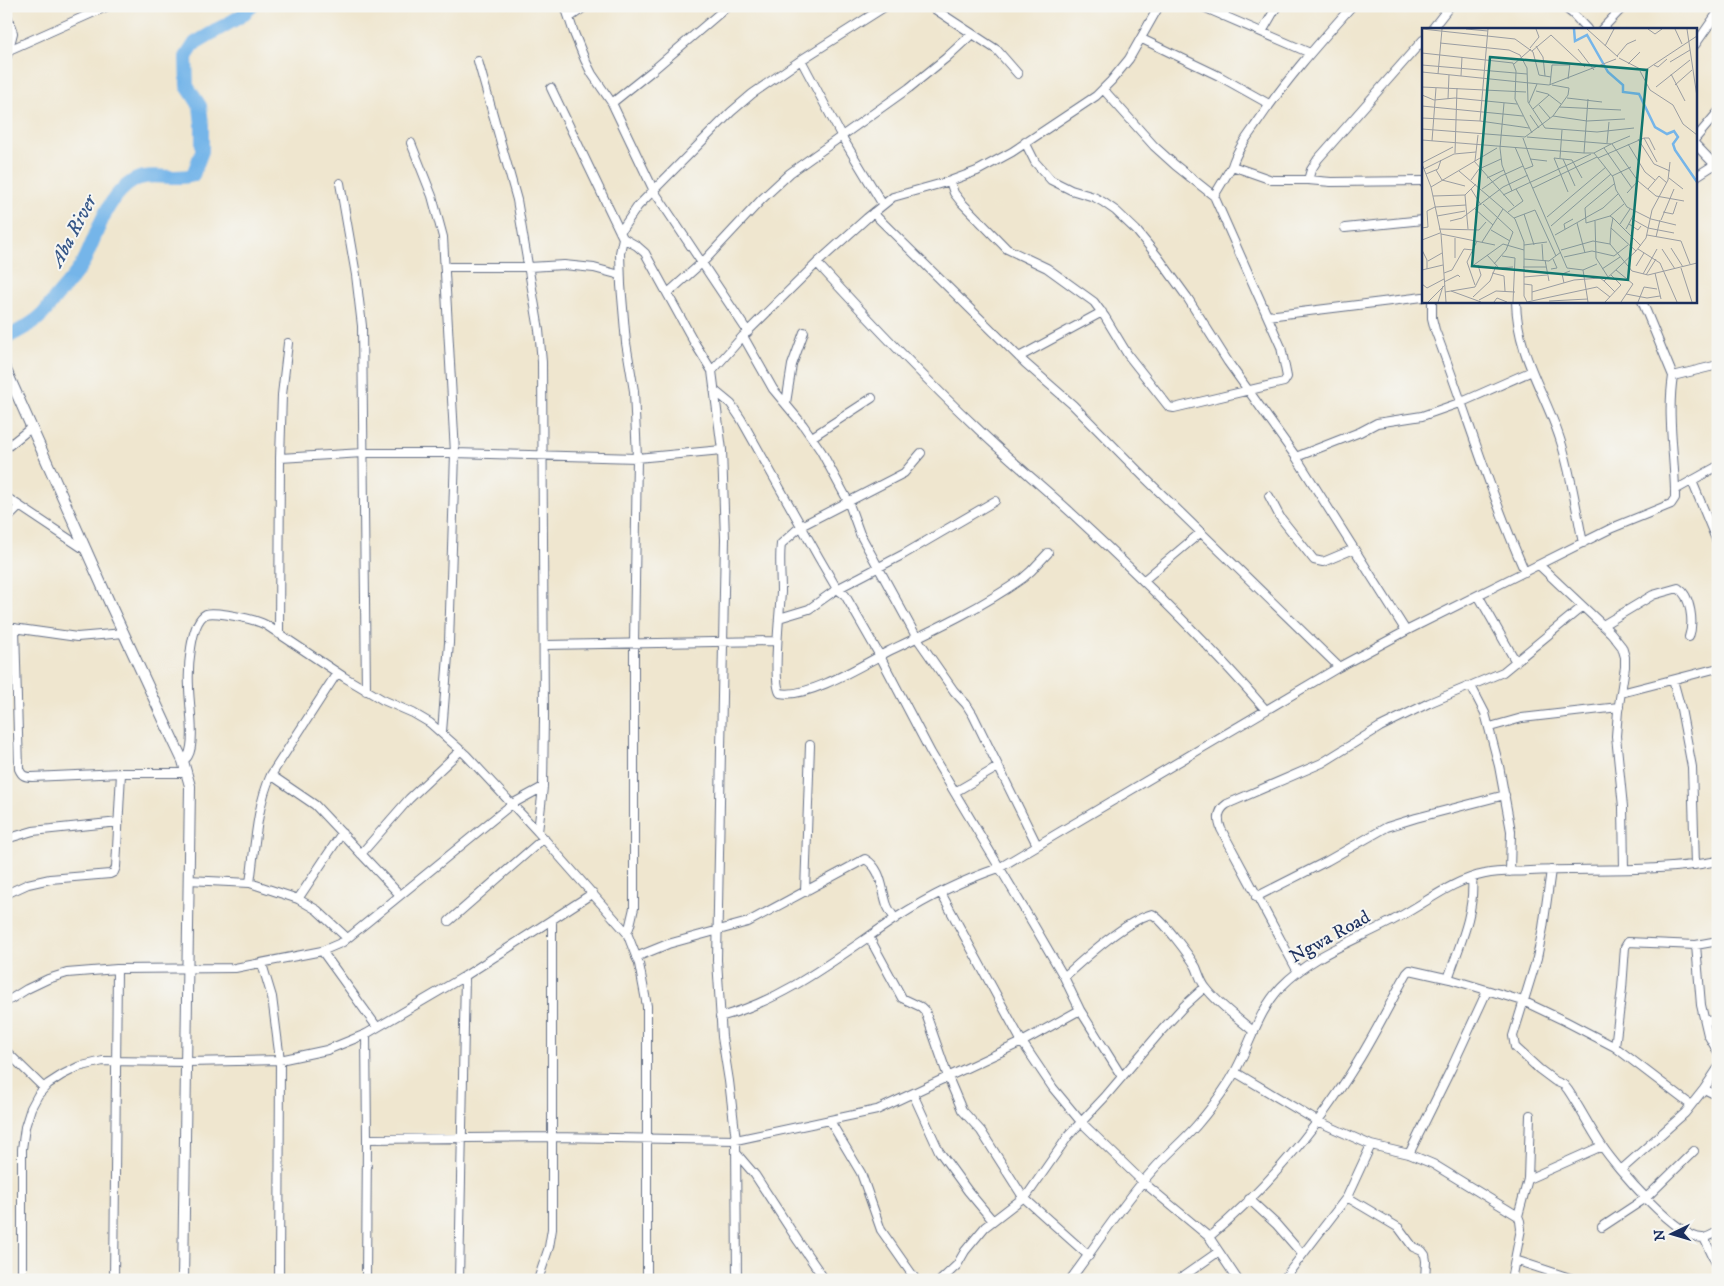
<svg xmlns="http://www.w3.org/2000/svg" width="1724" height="1286" viewBox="0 0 1724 1286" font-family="'IM FELL DW Pica',serif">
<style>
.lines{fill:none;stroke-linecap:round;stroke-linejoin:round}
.river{stroke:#75b5e9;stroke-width:14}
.minor-casing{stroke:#656f86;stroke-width:10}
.tertiary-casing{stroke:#656f86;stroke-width:12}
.minor{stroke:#fff;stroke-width:8}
.tertiary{stroke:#fff;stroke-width:10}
.labels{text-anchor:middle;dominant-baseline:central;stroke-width:4;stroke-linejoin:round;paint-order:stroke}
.street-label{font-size:19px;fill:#1b2f5e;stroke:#f6f6f2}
.water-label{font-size:20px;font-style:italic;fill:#365788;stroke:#f6f6f2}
.inset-river{fill:none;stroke:#75b5e9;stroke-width:2.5}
.inset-road{fill:none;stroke:#9a9da2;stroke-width:1}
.view{fill:#0f766e;fill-opacity:0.15;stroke:#0f766e;stroke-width:2.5}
.inset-edge{fill:none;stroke:#1b2f5e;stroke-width:2.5}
</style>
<rect width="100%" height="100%" fill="#f6f6f2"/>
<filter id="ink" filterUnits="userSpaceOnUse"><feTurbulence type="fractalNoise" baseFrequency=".02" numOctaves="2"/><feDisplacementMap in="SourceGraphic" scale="10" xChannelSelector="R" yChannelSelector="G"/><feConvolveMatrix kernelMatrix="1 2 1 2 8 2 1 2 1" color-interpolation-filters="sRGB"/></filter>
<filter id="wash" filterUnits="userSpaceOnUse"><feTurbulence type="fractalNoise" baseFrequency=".0096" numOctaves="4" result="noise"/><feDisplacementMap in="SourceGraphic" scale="20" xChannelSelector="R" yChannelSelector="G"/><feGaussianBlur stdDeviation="1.12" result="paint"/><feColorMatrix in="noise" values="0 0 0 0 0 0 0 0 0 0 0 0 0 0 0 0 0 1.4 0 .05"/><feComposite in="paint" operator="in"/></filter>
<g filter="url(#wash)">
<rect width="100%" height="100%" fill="#efe6cf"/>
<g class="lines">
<!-- river -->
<path class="river" d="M6,338C18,331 32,325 42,315C47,310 51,303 56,297C66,285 76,275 84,261C98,233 105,198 133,181C149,171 175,181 193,175L202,151V125L200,106L187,86L186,57L195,43L241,16L252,6"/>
</g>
</g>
<g filter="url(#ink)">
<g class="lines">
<!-- minor casing -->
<g class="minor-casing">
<path id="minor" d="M565,6L574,33L585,60L592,74L612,103L654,191L748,332
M930,6L997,50L1018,74
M1201,6L1310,53
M1563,6L1573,14L1587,29
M1223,16L1228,6
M569,18L586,6
M1432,29L1450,6
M1602,29L1624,6
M1262,32L1277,6
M1142,39L1219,76L1269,104
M1695,45L1718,12
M9,50L108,6
M801,60L842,137L883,205
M478,61L517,200L539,330L542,362L544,717L543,787L538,832
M551,88L623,238L620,253L621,285L626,343L634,391L637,458L634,644V908L630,925L627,933
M612,103L652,71L728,6
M1695,139L1718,112
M1025,142L1035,162L1051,180L1071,190L1094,197L1103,202L1116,211L1136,230L1158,257L1187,297L1228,362L1296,457L1406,631
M411,143L432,196L443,237L455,453L449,643L442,732
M1695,144L1718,168
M1232,166C1237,150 1247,137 1257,123C1285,81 1318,44 1352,6
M1695,177L1714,165
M1308,180L1331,182L1423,181
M950,181L954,193L961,202L1007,249L1047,268L1094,302L1105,317L1128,355L1169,407L1174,408L1284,382L1287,377L1281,347L1214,196L1175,165L1154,146L1103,89
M340,183L356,275L362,326L366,691
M1214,196L1232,166L1272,180H1308L1311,170L1318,159L1423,40
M873,213L1025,363L1073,405L1144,477L1339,667
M1345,228L1423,220
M620,232L638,206L731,112L752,94L801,60L886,6
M623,238L637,246L645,253L694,342L712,371L722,450L725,539L717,960L722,1037L729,1081L736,1140L737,1280
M817,263C869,320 922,376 978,429C1011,461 1046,489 1079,520C1144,580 1208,643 1265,709
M445,267H529L564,265L594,268L620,275
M668,293L706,259L762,199L790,173L909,88L946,58L972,34
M1432,301V318L1435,330C1466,411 1490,493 1525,572
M1516,301C1517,355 1544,390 1560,439C1571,472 1576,509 1583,543
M1642,301L1673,376
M1268,316L1423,297
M743,336L773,389L803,425L821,451L848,501L860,534L917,638L954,691L966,704L973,715L1037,845
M1019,357L1102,312
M712,371L743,336L817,263L867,218L893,197L950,181L977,171L1012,152L1096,96L1111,81L1129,59L1159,6
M714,390L731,404L741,419L819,558L837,589L845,595L880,656L931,753L1032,922L1064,977L1080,1010L1122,1077
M786,403L792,365L804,332
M812,437L872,398
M6,448L32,427
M921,453L904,473L801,526L781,544C779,560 781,576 781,592C780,611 772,680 780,693C808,699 864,664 889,651C935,629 982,607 1023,578L1031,571L1048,553
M1296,457L1360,432L1377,423L1422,416L1462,402L1532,371
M280,458L363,453H455L637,458L722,450
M1692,481L1718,544
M1675,490L1718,466
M1269,496L1280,517L1314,560L1323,562L1354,549
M6,497L87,551
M6,520L19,507
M1539,565L1611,633L1622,647L1625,657V667L1618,711L1616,736L1623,807L1624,869
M1143,581L1200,533
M1478,595L1516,662
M779,618L809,609L837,589L904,554L995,501
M1603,625L1653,595L1678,588C1691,596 1694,623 1689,637
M6,627L77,637L124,633
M15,628L19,769C22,776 25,777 32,777L121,773H187
M279,634L280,458L282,395L288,343
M545,645L777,641
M1673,680L1681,709L1692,767L1695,865
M1471,686L1485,713L1499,766L1511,831L1510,872
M1621,693L1718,668
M1490,727L1522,718L1619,707
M183,761C185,759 187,758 188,756C196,743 189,703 189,687C188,670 190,622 206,614C212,612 222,614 229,615C242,617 254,619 266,625L344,677L383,700L413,713L430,723L466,755L538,832L627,933L639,964L647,1006V1280
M271,775L315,805L400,895
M955,792L998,767
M6,839L33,831L119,822
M361,854L409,799L461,750
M1551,870L1543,928L1537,958L1513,1036L1515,1047L1539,1069L1555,1081L1564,1085L1568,1090C1580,1108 1590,1128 1602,1146C1616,1167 1678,1240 1704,1238C1708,1237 1713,1234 1718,1232
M188,880L250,883L298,899L317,910L347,938
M250,883C255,848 256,808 271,775L337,673
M805,892L810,745
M941,893L1022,1042L1053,1088L1082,1123L1143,1182L1209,1237L1238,1280
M6,894L28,884L50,879L110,874L114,872L116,867L121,773
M1256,897L1327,861L1387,827L1416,818L1505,795
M298,899L342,833
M449,921L544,838
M869,937L902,998L921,1007L925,1011L948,1077L962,1110L981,1131L1023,1197L1089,1256
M1696,945L1701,1005L1708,1035L1718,1052
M322,951L377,1027
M636,957L668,944L748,922L865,859C882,869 881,887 887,905C889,910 892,914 895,919
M262,964L272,997L280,1060L279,1280
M1298,972L1221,829C1217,818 1218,810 1227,804L1322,763L1380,727L1429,703L1503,672L1582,607
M1064,977C1085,958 1125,921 1152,914C1163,920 1189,955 1196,967C1199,974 1201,982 1206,988C1219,1005 1238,1018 1254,1032
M1450,979L1449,976C1460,944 1475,912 1472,878
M6,1002L27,989L48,979L67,973L117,969L235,968L322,951L343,942L512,804L543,787
M720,1017C787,999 839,956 896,918C927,898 963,880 999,868L1339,667L1406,631L1612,528L1671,504L1675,498V490C1674,452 1667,414 1673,376L1718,365
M1705,1021L1718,1020
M366,1034L367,1139L366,1280
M1615,1047L1622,989L1625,947L1628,942L1696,945L1718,941
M6,1051L44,1088
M1235,1072L1317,1121L1371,1145L1409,1154L1433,1164L1518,1216
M1704,1089L1718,1096
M913,1094L939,1151L968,1191L993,1221
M830,1121L861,1173L881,1230L916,1280
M367,1139L552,1137L736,1140L877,1110L1022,1042L1080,1010
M737,1154L755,1175L798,1241L825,1280
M1409,1154L1451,1069L1487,991
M1621,1170L1685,1113L1704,1089L1718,1068
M1528,1179L1602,1146
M1347,1197L1399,1228L1413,1247L1422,1251L1425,1255L1426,1261L1425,1280
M1249,1199L1276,1224L1302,1254
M1602,1227L1646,1198L1694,1151
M1209,1237C1267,1188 1317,1128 1357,1063C1375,1034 1390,1003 1407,973L1410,970L1450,979L1523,1001L1565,1021L1615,1047L1691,1105
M1704,1238L1718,1267
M1515,1260L1576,1280
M22,1280V1149L25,1127L31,1108L38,1095L48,1084L62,1075L78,1067L103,1061L187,1062L280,1060L327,1050L366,1034L465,976L593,893
M114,1280L117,969
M459,1280L465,976
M538,1280L549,1247L552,1229V920
M941,1280L957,1265L965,1251L985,1227L1028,1194L1069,1135L1104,1098L1162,1030L1184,1006L1205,987
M1070,1280C1098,1243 1122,1204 1153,1170C1167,1154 1183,1141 1197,1125C1208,1112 1218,1099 1227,1085C1248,1055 1255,1014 1281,987C1312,954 1360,939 1399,917C1427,902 1453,880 1485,874C1499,871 1515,872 1530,871C1592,868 1656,873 1718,861
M1178,1280L1218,1252
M1283,1280L1347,1197L1371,1145
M1511,1280L1521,1229L1520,1221L1518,1216L1528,1179L1530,1115"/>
</g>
<!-- tertiary casing -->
<g class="tertiary-casing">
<path id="tertiary" d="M6,16L12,33L6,56
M6,370L111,606L173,740L183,761L190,786L183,1280"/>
</g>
<!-- minor -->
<use href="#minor" class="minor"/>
<!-- tertiary -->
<use href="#tertiary" class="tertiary"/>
</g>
</g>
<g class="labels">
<!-- street labels -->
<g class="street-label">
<text transform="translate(1330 937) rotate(-29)">Ngwa Road</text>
</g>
<!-- water labels -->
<g class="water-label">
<text transform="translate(74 231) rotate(-62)">Aba River</text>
</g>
</g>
<!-- overview -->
<g transform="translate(1422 28)">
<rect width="275" height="275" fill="#efe6cf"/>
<path class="inset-river" d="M152,1L153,13L165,7L186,44L201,57V64L217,66L233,99L245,106L252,103L256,109L251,116L253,122L275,154"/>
<path class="inset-road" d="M0,1L93,11L111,24L117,47L129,49M44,1L66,3M165,1L196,29M226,1L233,6L240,1M253,1L260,16M265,1L275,69M18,15L87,22L98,27L105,40L106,74L123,100M114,18L121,29L123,48M183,18L192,1M108,20L117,9L114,1M156,21L172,42M110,23L129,7L163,39M0,25L91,35L94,43L93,71L110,105M195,28L205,16L214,12M197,30L222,43L275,8M248,34L268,22M92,36L109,21M206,36L218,24M0,37L105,46M232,37L236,39L245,31M218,43L228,62L251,77L261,96L275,107M0,44L127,57L194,31M16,46L20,1M249,46L263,73M39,48L40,29M146,51L148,35M128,57L130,37H148M253,57L270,42M0,59L104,64M234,59L268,32M114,63L126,66L139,76M0,67L12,72L33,70L95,76M145,70L180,74M26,71L27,47M82,75L78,120L80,137L90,163M107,75L115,56M117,77L128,90M0,78L101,88M137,79L199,82M111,81L127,67M108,87L117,100M131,88L165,93L203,91M0,90L58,93L107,100M58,93L66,1M123,100L175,104L212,100M0,101L103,109L131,88L146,67L147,60L130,57M105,109L189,116L208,108M101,110L111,138L103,141M222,110L235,134M216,111L232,136L248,143M0,112L162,125H172L189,116M10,113L14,60M185,115L187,94M190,116L216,153L234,168L262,173M206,116L223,144L233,152M93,119L145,240L161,242L166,274M182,120L210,160M33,125L35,60M162,125L166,71M172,125L191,149L194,162L205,179L229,191L254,197M138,130L140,102M176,130L222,110H227L233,122M108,131L125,133M141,131L153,158M52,133L92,178M53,133L56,107M0,135L31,119M0,136L9,159L19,206L24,274M2,141L32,126L54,124M14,142L20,152L43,158M37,143L93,191L102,214V268L105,274M4,146L16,141L19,132M190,148L209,139M65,150L82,142M247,150L261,161M49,152L57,141L79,131M192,156L163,180L164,195L188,188L202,176M9,159L75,120M111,160L175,129M49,161L59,177M60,161L79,148L101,138M226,161L237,148L245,155M146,164L132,130L150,132L160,150M205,165L216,153M43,167L46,201M81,167L169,126M11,168L43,167L54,156M61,176L91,204L84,222L72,236M53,181L71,197M5,183L13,179L44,177M86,184L101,173L94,161M241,184L251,186L255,174M102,186L112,217M15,188L43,183M188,188L191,190L189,200L214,223L224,210L230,182L246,152L248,134M125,189L184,139M92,190L113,182L134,228M191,190L219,218M210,191L226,200L252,205M239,192L252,161M28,193L40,190L81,159L106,147M173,193L174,230L186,249M155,195L163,225M198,196L208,181M207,196L216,202L219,198M129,198L189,146M0,200L6,199L5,183M189,200L188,216L210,243L226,247L275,235M17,201L57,202L64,194M143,201L142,196L151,191M204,201L213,184M69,202L88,213M19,206L73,217M133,207L181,180L196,166M225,207L259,213L268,236M234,209L238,192M0,212L18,205M60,214L81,181M120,216L121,232M102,217L125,214M249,220L261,239M216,221L238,235L255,274M240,221L253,241M0,222L5,232V241M139,222L171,213L188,216M65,227L77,240L91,239M80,228L93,230L91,274M142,229L170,223L192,228L206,217M33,230V210M102,231L127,233L139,224M123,232L127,253M6,233L20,225M214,238L222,225M49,239L81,216L102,222M101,239H124M259,240L270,274M129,241L135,240L131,231M180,241L198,229M0,242L21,237M161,242L175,236M194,242L211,256L199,274M22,245L30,242L42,221L51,222M70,245L82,248L83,263M233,245L239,271M221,246L235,221M224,247L234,231M102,249L125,247M182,253L193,264M22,254L36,247L38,249M142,255L140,246L148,243M0,256L5,260L22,251M102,256L110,257V272M53,257L45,234L55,213M29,263L59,274M23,264L53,259L59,247L56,237M110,264L152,252L178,250L182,253L214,223M204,266L225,270L238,268M51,269L68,253L74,238M57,272L74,263L93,264M127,273L166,271M6,274L23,257M16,274L21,258M72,274L75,270L85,274M105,274L175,259L188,269M183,274L199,257L189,247M216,274L222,259L235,261"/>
<path class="view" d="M68,29L225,42L206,252L50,238Z"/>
<rect width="275" height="275" class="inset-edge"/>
</g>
<!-- margin -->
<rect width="1724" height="1286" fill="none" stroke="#f6f6f2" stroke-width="25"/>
<!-- north arrow -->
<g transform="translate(1672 1234) rotate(265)" stroke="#f6f6f2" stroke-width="4" paint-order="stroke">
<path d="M0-4L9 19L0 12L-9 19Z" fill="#1b2f5e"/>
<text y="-8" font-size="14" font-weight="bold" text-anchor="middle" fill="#1b2f5e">N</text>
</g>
</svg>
